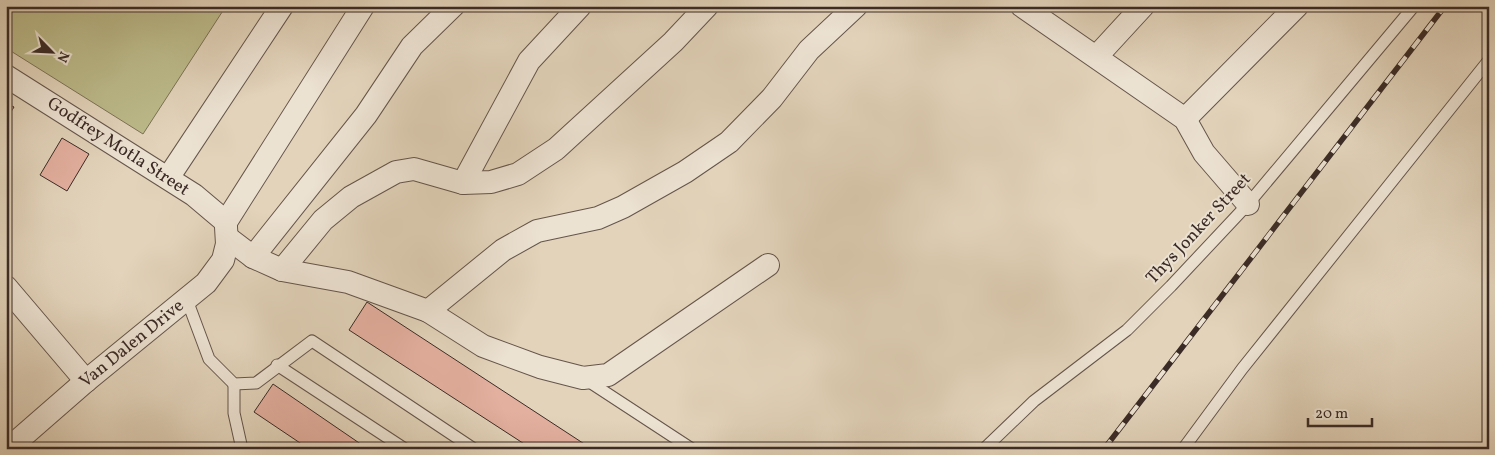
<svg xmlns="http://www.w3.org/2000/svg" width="1495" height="455" viewBox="0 0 1495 455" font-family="Vollkorn,serif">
	<rect width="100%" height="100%" fill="#e2d3ba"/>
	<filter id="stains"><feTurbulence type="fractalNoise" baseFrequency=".004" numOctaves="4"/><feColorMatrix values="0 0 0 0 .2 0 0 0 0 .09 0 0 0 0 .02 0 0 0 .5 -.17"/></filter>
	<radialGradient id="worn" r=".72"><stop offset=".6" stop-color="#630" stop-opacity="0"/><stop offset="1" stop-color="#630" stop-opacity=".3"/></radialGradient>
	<!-- green -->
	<polygon fill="#bcba8a" stroke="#7c7258" points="6,6 226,6 143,134 6,48"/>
	<!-- building -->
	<g fill="#e3af9f" stroke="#3b2b26">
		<polygon points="6,103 14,107 6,120"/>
		<polygon points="62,138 89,154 67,191 40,175"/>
		<polygon points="367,302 592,449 532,449 349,330"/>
		<polygon points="273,384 368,449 309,449 254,412"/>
	</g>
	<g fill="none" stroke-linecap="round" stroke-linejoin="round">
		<!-- lane casing -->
		<g stroke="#65554b" stroke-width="13">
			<g id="lane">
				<polyline points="187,300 209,359 234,384 256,383 312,341 474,449"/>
				<polyline points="277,365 405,449"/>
				<polyline points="585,379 692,449"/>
				<polyline points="234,384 234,413 242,449"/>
				<polyline points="984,449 1034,401 1127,330 1171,286 1248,204 1414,6"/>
				<polyline points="1183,449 1242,369 1489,60"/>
			</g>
		</g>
		<!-- street casing -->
		<g stroke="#65554b" stroke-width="24">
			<g id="street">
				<polyline points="1022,6 1185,119 1204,153 1248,204"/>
				<polyline points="1097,56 1143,6"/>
				<polyline points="6,76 194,195 226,222"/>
				<polyline points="1185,119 1297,6"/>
				<polyline points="168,178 282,6"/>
				<polyline points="463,183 529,61 580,6"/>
				<polyline points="226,222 363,6"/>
				<polyline points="228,238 253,257 282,270 348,282 428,311 503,250 537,231 598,218 623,207 685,172 729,142 772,98 809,50 856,6"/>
				<polyline points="253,257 366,115 412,46 453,6"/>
				<polyline points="282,270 323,220 351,197 396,172 414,169 463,183 491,182 518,174 556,149 673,42 707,6"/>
				<polyline points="6,287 86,381"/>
				<polyline points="428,311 483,346 540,367 583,378 608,375 768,265"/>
				<polyline points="8,449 86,381 206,283 223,260 227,244 226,227"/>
			</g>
		</g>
		<!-- lane -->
		<use href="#lane" stroke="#ece2d2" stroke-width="11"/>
		<!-- street -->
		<use href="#street" stroke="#ece2d2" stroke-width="22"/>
		<!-- rail casing -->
		<g stroke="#3b2b26" stroke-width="5.5">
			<polyline id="rail" points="1104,449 1445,6"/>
		</g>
		<!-- rail -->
		<use href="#rail" stroke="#ece2d2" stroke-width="4" stroke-dasharray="11" stroke-linecap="butt"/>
	</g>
	<g text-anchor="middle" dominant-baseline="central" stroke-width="4" stroke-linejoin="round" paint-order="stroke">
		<!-- street labels -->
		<g font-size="18" fill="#3b2b26" stroke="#ece2d2">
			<text transform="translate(118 147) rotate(33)">Godfrey Motla Street</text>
			<text transform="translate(1199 229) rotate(-47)">Thys Jonker Street</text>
			<text transform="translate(132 344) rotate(-39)">Van Dalen Drive</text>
		</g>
	</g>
	<!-- margin -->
	<rect width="1495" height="455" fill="none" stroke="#e2d3ba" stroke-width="25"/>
	<rect x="8" y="8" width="1480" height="440" fill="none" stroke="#3b2b26" stroke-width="2.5"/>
	<rect x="12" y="12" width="1470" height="430" fill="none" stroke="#3b2b26"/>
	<!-- north arrow -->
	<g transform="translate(52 52) rotate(114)" stroke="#ece2d2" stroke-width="4" paint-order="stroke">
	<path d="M0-4L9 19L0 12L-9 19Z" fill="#3b2b26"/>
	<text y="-8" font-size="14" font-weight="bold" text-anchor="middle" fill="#3b2b26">N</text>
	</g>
	<!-- scale -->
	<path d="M1308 418v8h64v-8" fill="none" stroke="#3b2b26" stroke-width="2.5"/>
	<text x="1315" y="418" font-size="15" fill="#3b2b26" stroke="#ece2d2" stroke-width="4" paint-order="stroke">20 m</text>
	<rect width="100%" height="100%" filter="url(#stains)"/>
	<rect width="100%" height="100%" fill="url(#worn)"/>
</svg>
